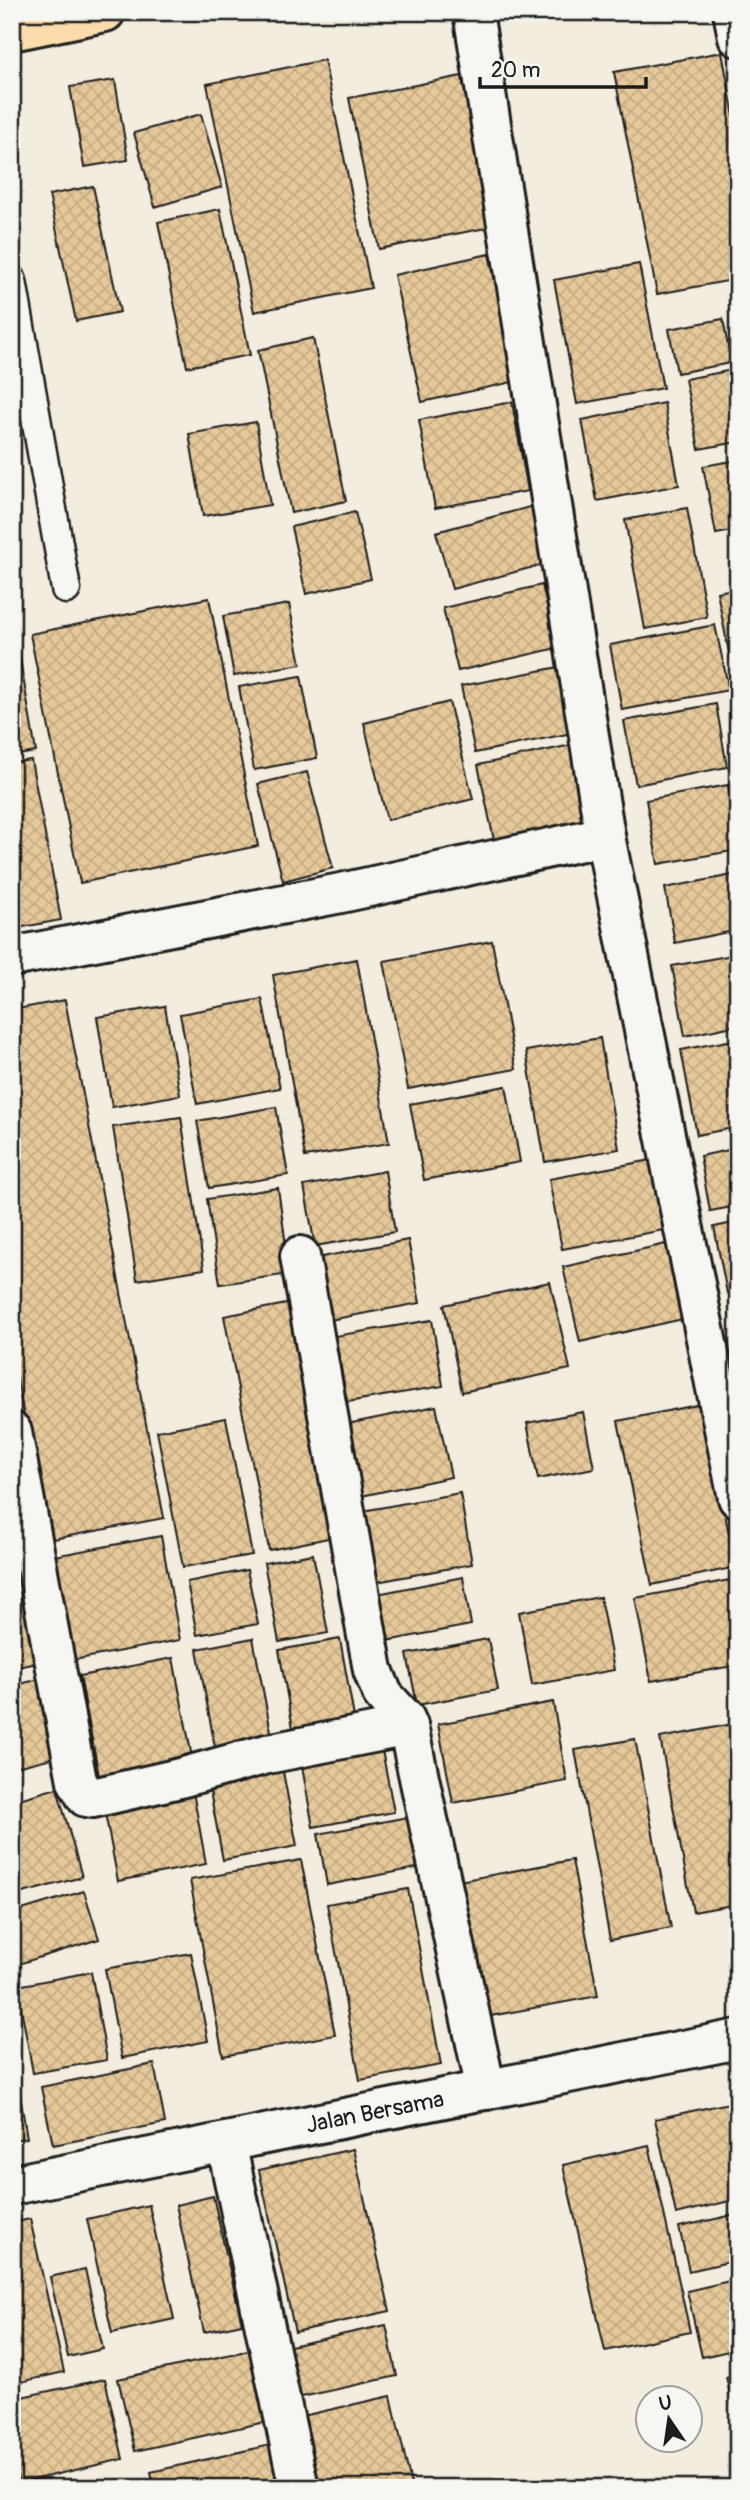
<svg xmlns="http://www.w3.org/2000/svg" width="750" height="2500" viewBox="0 0 750 2500" font-family="Pangolin,sans-serif">
	<defs>
		<pattern id="building-cross-hatch" width="8" height="8" patternUnits="userSpaceOnUse" patternTransform="scale(1.75)"><rect width="8" height="8" fill="#e6c99a"/><path d="M0 0l8 8M0 8l8-8" fill="none" stroke="#c5ac84"/></pattern>
	</defs>
	<rect width="100%" height="100%" fill="#f3ede0"/>
	<filter id="ink" filterUnits="userSpaceOnUse"><feTurbulence type="fractalNoise" baseFrequency=".0143" numOctaves="2"/><feDisplacementMap in="SourceGraphic" scale="14" xChannelSelector="R" yChannelSelector="G"/><feConvolveMatrix kernelMatrix="1 2 1 2 8 2 1 2 1" color-interpolation-filters="sRGB"/></filter>
	<g filter="url(#ink)">
		<!-- building -->
		<g fill="url(#building-cross-hatch)" stroke="#1c1c1c" stroke-width="2">
			<polygon points="722,52 738,137 738,279 657,294 614,72"/>
			<polygon points="324,60 371,288 254,312 207,84"/>
			<polygon points="462,76 491,227 379,249 349,98"/>
			<polygon points="115,80 128,160 84,167 70,87"/>
			<polygon points="201,114 222,187 155,207 134,133"/>
			<polygon points="93,186 120,312 76,321 49,195"/>
			<polygon points="220,209 250,355 187,367 158,222"/>
			<polygon points="489,254 517,381 422,402 394,275"/>
			<polygon points="639,264 663,388 577,404 554,280"/>
			<polygon points="723,319 731,363 677,373 669,329"/>
			<polygon points="313,338 346,501 291,513 258,350"/>
			<polygon points="738,369 738,442 699,449 685,379"/>
			<polygon points="512,402 528,491 435,508 419,420"/>
			<polygon points="664,403 679,485 597,501 582,420"/>
			<polygon points="256,422 270,505 203,516 189,434"/>
			<polygon points="738,460 738,530 716,534 703,466"/>
			<polygon points="541,504 556,561 452,589 436,532"/>
			<polygon points="687,508 707,617 645,629 625,520"/>
			<polygon points="355,512 371,579 306,594 291,527"/>
			<polygon points="542,585 557,648 458,671 443,608"/>
			<polygon points="738,588 738,657 730,658 717,592"/>
			<polygon points="209,598 258,846 80,883 30,634"/>
			<polygon points="289,604 301,664 234,676 223,616"/>
			<polygon points="12,613 36,752 12,756"/>
			<polygon points="715,625 729,690 622,710 610,645"/>
			<polygon points="559,667 572,733 475,753 461,686"/>
			<polygon points="301,676 317,758 254,770 239,687"/>
			<polygon points="449,702 473,799 387,820 364,723"/>
			<polygon points="716,704 727,767 636,785 624,721"/>
			<polygon points="576,744 594,824 495,845 478,765"/>
			<polygon points="31,760 61,920 12,929 12,763"/>
			<polygon points="307,772 333,868 283,881 258,784"/>
			<polygon points="728,785 738,850 658,864 646,800"/>
			<polygon points="738,874 738,930 675,943 665,888"/>
			<polygon points="492,941 516,1069 408,1089 384,961"/>
			<polygon points="738,954 738,1025 685,1036 672,966"/>
			<polygon points="357,959 389,1143 305,1157 273,975"/>
			<polygon points="262,999 280,1088 197,1104 180,1014"/>
			<polygon points="65,1000 164,1518 48,1540 12,1354 12,1010"/>
			<polygon points="165,1006 180,1095 112,1107 97,1017"/>
			<polygon points="600,1038 619,1149 545,1162 526,1051"/>
			<polygon points="738,1039 738,1127 697,1135 681,1050"/>
			<polygon points="506,1086 520,1162 424,1180 410,1104"/>
			<polygon points="276,1107 288,1175 209,1188 197,1121"/>
			<polygon points="181,1117 204,1269 137,1280 113,1127"/>
			<polygon points="738,1148 738,1206 710,1211 700,1156"/>
			<polygon points="657,1159 669,1229 562,1249 549,1179"/>
			<polygon points="385,1171 395,1232 315,1246 304,1186"/>
			<polygon points="278,1188 290,1274 220,1284 207,1199"/>
			<polygon points="738,1222 738,1291 727,1293 714,1227"/>
			<polygon points="408,1240 420,1303 324,1321 312,1259"/>
			<polygon points="666,1244 683,1319 580,1342 563,1267"/>
			<polygon points="550,1282 570,1369 462,1392 444,1305"/>
			<polygon points="302,1301 348,1534 269,1550 224,1316"/>
			<polygon points="432,1320 443,1386 347,1402 335,1336"/>
			<polygon points="702,1404 736,1567 652,1585 618,1421"/>
			<polygon points="436,1406 451,1477 352,1498 337,1426"/>
			<polygon points="583,1412 594,1468 538,1479 527,1423"/>
			<polygon points="226,1418 252,1555 183,1567 157,1431"/>
			<polygon points="460,1493 472,1564 366,1584 352,1513"/>
			<polygon points="161,1536 180,1640 68,1661 49,1557"/>
			<polygon points="17,1547 38,1663 12,1668 12,1548"/>
			<polygon points="313,1554 328,1633 279,1642 264,1563"/>
			<polygon points="247,1570 258,1624 197,1635 187,1582"/>
			<polygon points="463,1577 471,1625 381,1642 372,1595"/>
			<polygon points="730,1580 738,1618 738,1665 651,1681 635,1598"/>
			<polygon points="600,1597 614,1670 532,1685 519,1612"/>
			<polygon points="253,1638 273,1742 216,1753 197,1649"/>
			<polygon points="340,1639 357,1734 296,1745 279,1650"/>
			<polygon points="488,1639 498,1690 417,1705 407,1654"/>
			<polygon points="173,1658 194,1768 101,1786 80,1676"/>
			<polygon points="44,1678 64,1755 12,1768 12,1686"/>
			<polygon points="553,1702 567,1781 453,1803 438,1724"/>
			<polygon points="738,1723 738,1904 693,1912 660,1738"/>
			<polygon points="635,1739 671,1928 610,1940 575,1750"/>
			<polygon points="380,1740 394,1812 313,1827 300,1756"/>
			<polygon points="281,1761 297,1846 223,1860 207,1775"/>
			<polygon points="192,1786 206,1864 118,1881 103,1802"/>
			<polygon points="57,1788 82,1877 12,1896 12,1801"/>
			<polygon points="408,1817 417,1868 327,1885 318,1834"/>
			<polygon points="301,1860 335,2035 223,2056 190,1880"/>
			<polygon points="572,1860 598,1996 485,2017 459,1881"/>
			<polygon points="408,1889 441,2065 360,2080 327,1904"/>
			<polygon points="84,1891 99,1939 12,1966 12,1913"/>
			<polygon points="191,1953 208,2041 122,2058 105,1969"/>
			<polygon points="91,1972 107,2060 33,2073 17,1986"/>
			<polygon points="154,2064 165,2123 53,2145 41,2087"/>
			<polygon points="12,2070 16,2070 27,2138 12,2140"/>
			<polygon points="738,2101 738,2199 676,2214 655,2119"/>
			<polygon points="649,2145 690,2332 605,2351 563,2165"/>
			<polygon points="353,2149 390,2311 295,2332 259,2170"/>
			<polygon points="213,2196 242,2324 204,2332 176,2205"/>
			<polygon points="149,2205 174,2319 112,2333 87,2219"/>
			<polygon points="738,2214 738,2260 689,2271 679,2227"/>
			<polygon points="30,2219 64,2372 12,2384 12,2223"/>
			<polygon points="85,2269 103,2349 68,2357 50,2277"/>
			<polygon points="738,2279 738,2349 702,2357 687,2291"/>
			<polygon points="386,2325 397,2376 288,2400 277,2349"/>
			<polygon points="259,2348 274,2420 135,2451 118,2379"/>
			<polygon points="738,2374 738,2428 726,2377"/>
			<polygon points="105,2379 123,2459 19,2483 12,2454 12,2399"/>
			<polygon points="391,2396 412,2488 319,2488 302,2416"/>
			<polygon points="279,2443 289,2488 154,2488 151,2472"/>
		</g>
		<g fill="none" stroke-linecap="round" stroke-linejoin="round">
			<!-- service casing -->
			<g stroke="#1c1c1c" stroke-width="33">
				<polyline id="service" points="12,281 66,589"/>
			</g>
			<!-- minor casing -->
			<g stroke="#1c1c1c" stroke-width="44">
				<g id="minor">
					<polyline points="473,12 605,836 738,1498"/>
					<polyline points="733,12 738,37"/>
					<polyline points="12,957 341,893 605,836"/>
					<polyline points="300,1256 373,1670 383,1695 405,1719 408,1726 486,2090"/>
					<polyline points="12,1432 77,1781 86,1797 93,1798 180,1778 267,1754 408,1726"/>
					<polyline points="226,2142 299,2488"/>
					<polyline points="12,2185 738,2039"/>
				</g>
			</g>
			<!-- trunk casing -->
			<g stroke="#1c1c1c" stroke-width="44">
				<polyline id="trunk" points="12,31 105,12"/>
			</g>
			<!-- service -->
			<use href="#service" stroke="#f6f6f2" stroke-width="28"/>
			<!-- minor -->
			<use href="#minor" stroke="#f6f6f2" stroke-width="38"/>
			<!-- trunk -->
			<use href="#trunk" stroke="#fcdcac" stroke-width="38"/>
		</g>
	</g>
	<g text-anchor="middle" dominant-baseline="central" stroke-width="5" stroke-linejoin="round" paint-order="stroke">
		<!-- street labels -->
		<g font-size="23" fill="#1c1c1c" stroke="#f6f6f2">
			<text transform="translate(375 2112) rotate(-11)">Jalan Bersama</text>
		</g>
	</g>
	<!-- margin -->
	<rect width="750" height="2500" fill="none" stroke="#f6f6f2" stroke-width="42"/>
	<rect x="21" y="21" width="708" height="2458" fill="none" stroke="#1c1c1c" stroke-width="2.5" filter="url(#ink)"/>
	<!-- north arrow -->
	<g transform="translate(669 2419) rotate(347)"><circle r="33" fill="#f6f6f2" stroke="#9f9f9c" stroke-width="2"/>
	<path d="M0-5L12 26L0 18L-12 26Z" fill="#1c1c1c"/>
	<text y="-10" font-size="19" font-weight="bold" text-anchor="middle" fill="#1c1c1c">U</text>
	</g>
	<!-- scale -->
	<path d="M480 77v10h166v-10" fill="none" stroke="#1c1c1c" stroke-width="3.5"/>
	<text x="491" y="77" font-size="21" fill="#1c1c1c" stroke="#f6f6f2" stroke-width="5" paint-order="stroke">20 m</text>
</svg>
